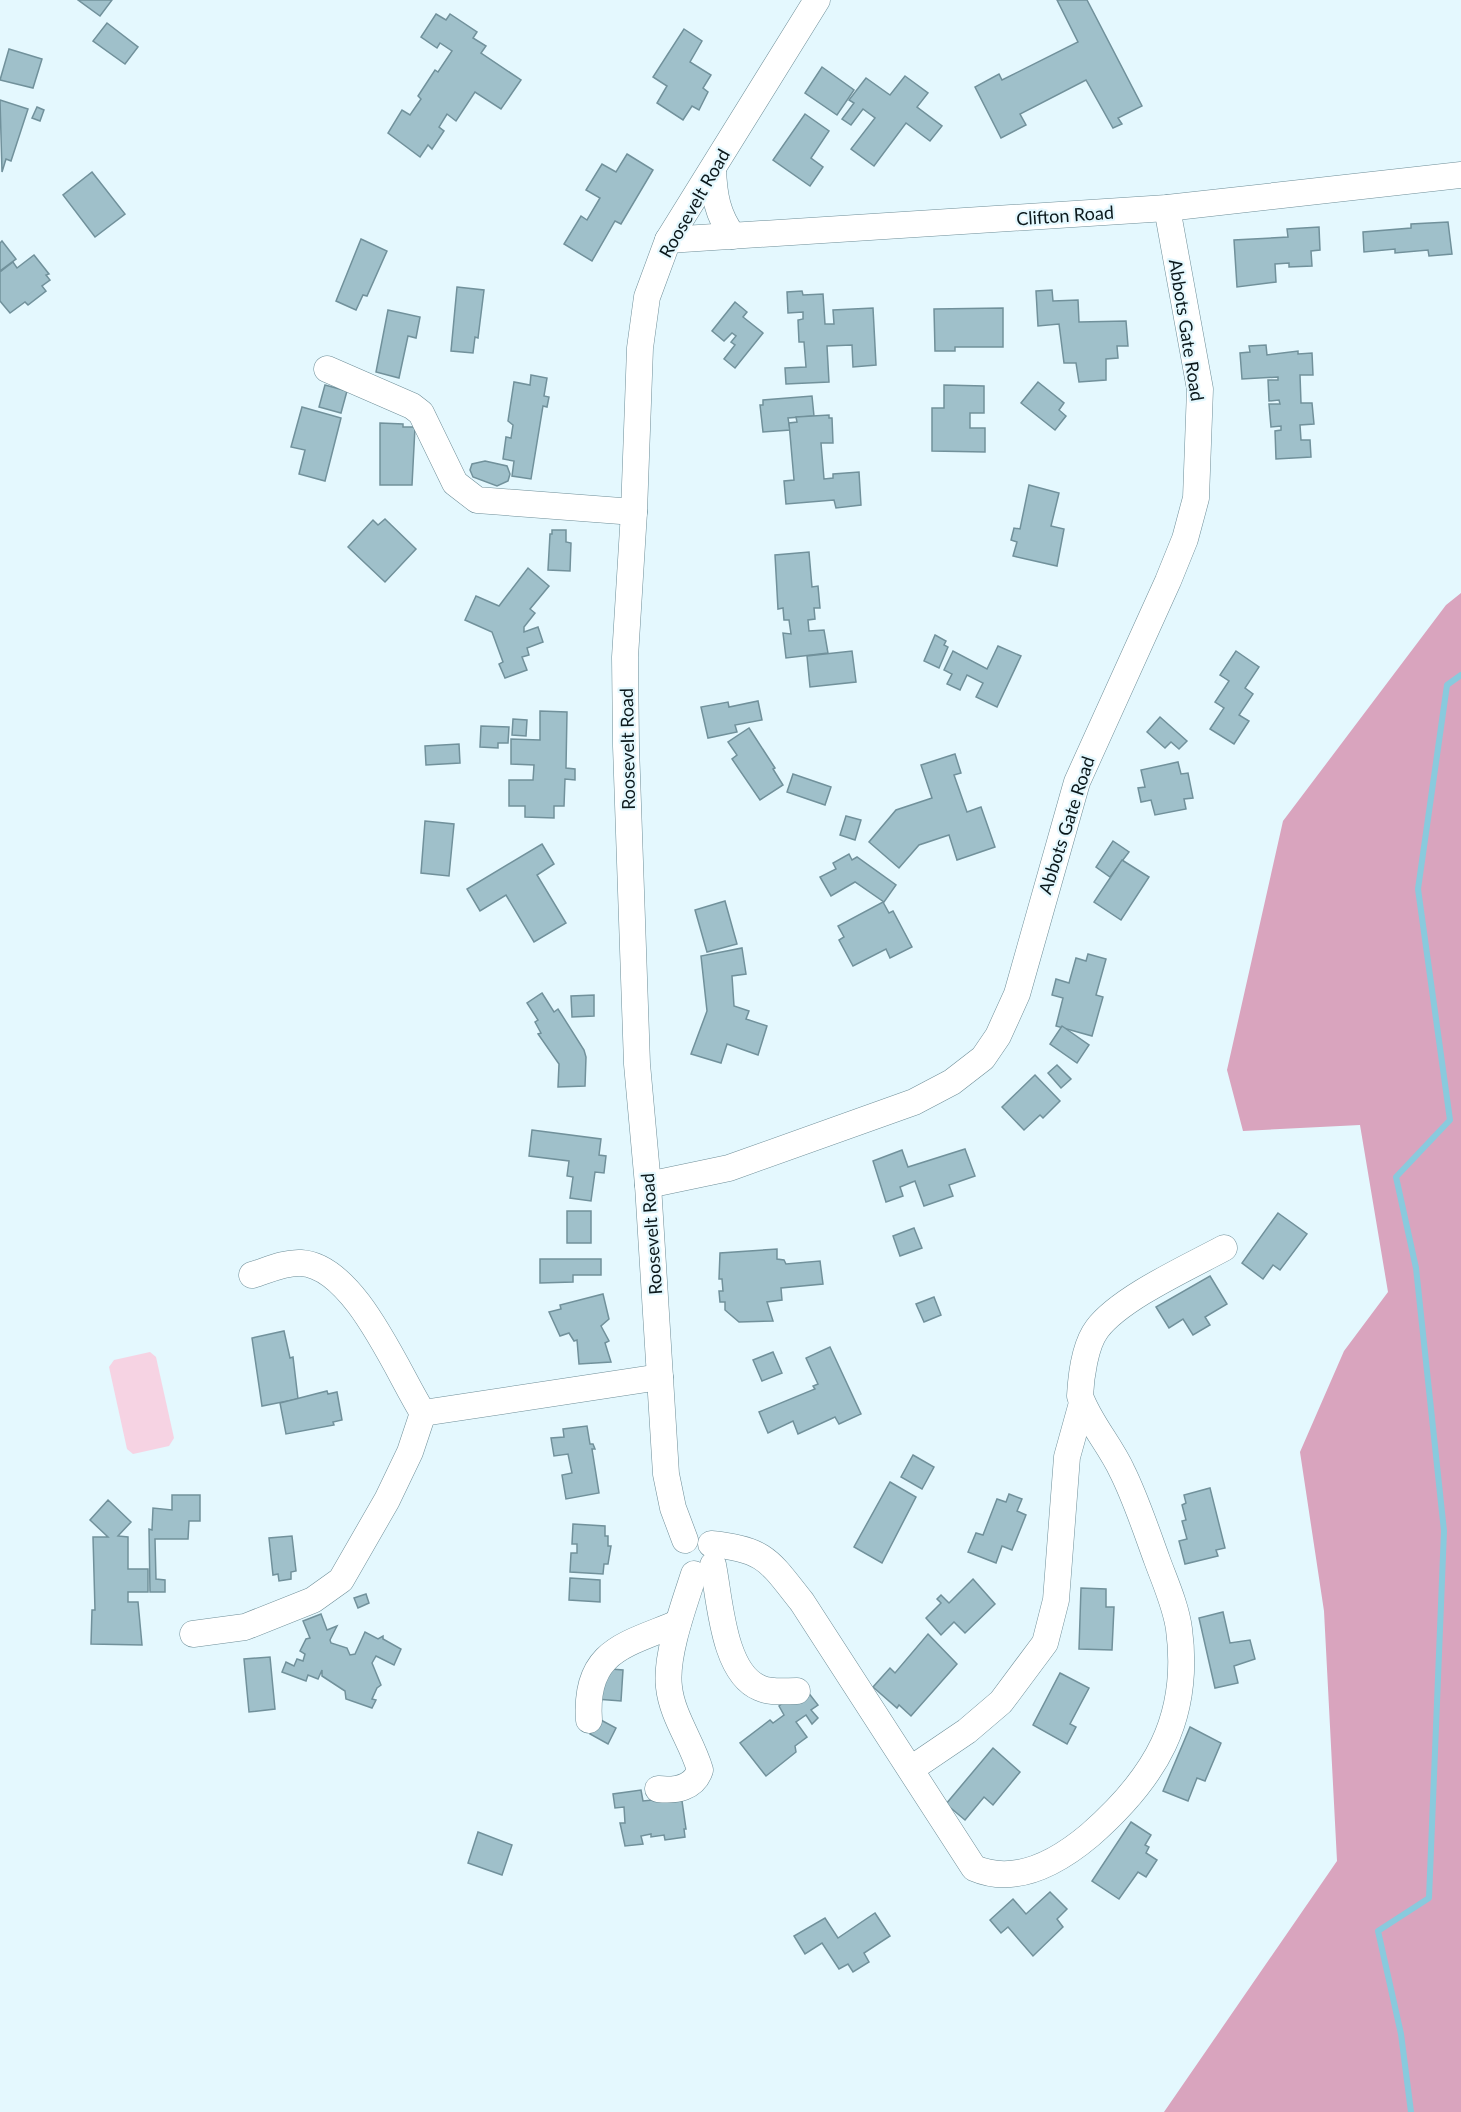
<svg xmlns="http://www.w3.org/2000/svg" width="1461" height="2112" viewBox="0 0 1461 2112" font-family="Lato,sans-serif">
	<rect width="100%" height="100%" fill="#e4f8fe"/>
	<!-- green -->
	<polygon fill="#f6d3e3" points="150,1352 156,1357 174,1438 169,1446 133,1454 127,1449 109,1367 114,1360"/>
	<!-- forest -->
	<polygon fill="#d9a4be" points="1461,593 1461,2112 1164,2112 1337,1861 1324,1611 1300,1452 1344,1351 1388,1292 1360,1125 1243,1131 1227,1070 1283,821 1446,605"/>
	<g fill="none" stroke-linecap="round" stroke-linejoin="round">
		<!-- stream -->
		<polyline stroke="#89cadd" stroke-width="6" points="1411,2112 1401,2034 1378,1931 1429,1898 1444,1531 1416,1268 1396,1177 1450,1120 1418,889 1447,685 1461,675"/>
	</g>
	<!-- building -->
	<g fill="#9fc0ca" stroke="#71919b" stroke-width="1.5">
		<polygon points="78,0 112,0 100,16"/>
		<polygon points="1057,0 1087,0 1142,106 1118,118 1122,124 1113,128 1086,80 1020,114 1026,125 1001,138 975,87 999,74 1002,80 1078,42"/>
		<polygon points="436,14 446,20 450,14 477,32 473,38 486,46 481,53 521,80 501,109 475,92 456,121 447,114 439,127 444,131 432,149 428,145 420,157 388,133 402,110 410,115 421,99 418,96 435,70 438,72 452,51 440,43 437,48 421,37"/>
		<polygon points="107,23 138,47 125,64 93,41"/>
		<polygon points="684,29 702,41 690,62 711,75 703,88 708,92 699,110 692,106 683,120 657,103 667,86 653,77"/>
		<polygon points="9,49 42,59 33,88 0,80"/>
		<polygon points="822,67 854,90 837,115 805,93"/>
		<polygon points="905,76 928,93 917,107 942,126 930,141 906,123 874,166 851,149 875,118 863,109 851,125 842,119 854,103 849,100 866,78 890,95"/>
		<polygon points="0,100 28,109 11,161 6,159 2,172"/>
		<polygon points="37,107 44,110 40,121 32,118"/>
		<polygon points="805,114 829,131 811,158 823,167 810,186 773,160"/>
		<polygon points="627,154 653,170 621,224 615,221 592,261 564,244 581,216 587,220 600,198 586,190 602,164 616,172"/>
		<polygon points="92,172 125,214 95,237 63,195"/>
		<polygon points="1448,222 1452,254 1429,256 1428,250 1395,253 1395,249 1364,252 1363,232 1411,228 1411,224"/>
		<polygon points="1319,227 1320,250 1311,251 1312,266 1289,267 1289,263 1275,264 1276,282 1237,287 1234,240 1288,237 1287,229"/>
		<polygon points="361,239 387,251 367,296 363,295 356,310 336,301"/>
		<polygon points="2,241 16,259 0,271 0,243"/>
		<polygon points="34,255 49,274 46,275 50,280 42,286 46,291 28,305 25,302 10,313 0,301 0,272 13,262 17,268"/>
		<polygon points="457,287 484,290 478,338 475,337 473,353 451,351"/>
		<polygon points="1052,290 1053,301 1078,300 1079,322 1126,321 1128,346 1117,346 1118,358 1106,359 1106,380 1079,382 1076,363 1064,363 1059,324 1038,326 1036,291"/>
		<polygon points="802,291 803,295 823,294 825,324 834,324 833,310 873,308 876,365 853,367 852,345 827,346 829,382 786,384 785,368 806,367 804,342 799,342 798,320 803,319 803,312 788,313 787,292"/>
		<polygon points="735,302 747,312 743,317 763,333 735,368 724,359 735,345 731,342 736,336 732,333 724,341 712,331"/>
		<polygon points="1003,308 1003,347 955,347 955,351 935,351 934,309"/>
		<polygon points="388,310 420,317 416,338 408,336 399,378 376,372"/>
		<polygon points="1266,345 1267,355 1298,351 1298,354 1312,353 1313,375 1300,375 1301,403 1312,403 1314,424 1300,425 1301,440 1310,440 1311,457 1276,459 1275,431 1281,430 1281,426 1271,427 1269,404 1280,404 1279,400 1269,401 1268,380 1278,380 1278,377 1242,379 1240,353 1250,352 1249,346"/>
		<polygon points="531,375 547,378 544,396 549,397 547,407 543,406 531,479 512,476 514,461 503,459 506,437 511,438 513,425 508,421 514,382 530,385"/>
		<polygon points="1038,382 1064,403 1059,410 1066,416 1055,430 1021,403"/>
		<polygon points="325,385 347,391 341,413 319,407"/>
		<polygon points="944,385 984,386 984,413 970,413 970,428 985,428 985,452 932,451 932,408 944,408"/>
		<polygon points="812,396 814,416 788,418 790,430 763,432 760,405 763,405 763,400"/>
		<polygon points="302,407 341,418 325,481 299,474 305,450 291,447"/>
		<polygon points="829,415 829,418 832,418 833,443 821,443 824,479 833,478 833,474 859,472 861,505 836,508 834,500 786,504 784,481 794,480 789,423 797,422 796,417"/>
		<polygon points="380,423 403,424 403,427 415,427 412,485 380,485"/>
		<polygon points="485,461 507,466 510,474 508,481 497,486 473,477 470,470 472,464"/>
		<polygon points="1029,485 1059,493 1051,526 1064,529 1057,566 1013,556 1017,542 1011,540 1014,528 1020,529"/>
		<polygon points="385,519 416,549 385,582 348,547 373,520 378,525"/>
		<polygon points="552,530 566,530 566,542 571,543 570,571 548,570 550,534 552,534"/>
		<polygon points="809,552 812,587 818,586 820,608 814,608 815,619 808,620 809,631 824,630 828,653 786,658 783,633 791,634 789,620 784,620 783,608 778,609 775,555"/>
		<polygon points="528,568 549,586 530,609 535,613 524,627 524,632 538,627 543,642 527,648 529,655 522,657 527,670 505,678 499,664 503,662 492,632 465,620 476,596 499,606"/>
		<polygon points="935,635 946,641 944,645 948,647 939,668 924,661"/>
		<polygon points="998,646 1021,656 997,707 976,697 983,683 967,675 960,690 947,684 952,674 944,670 953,651 987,669"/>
		<polygon points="852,651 856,682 810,687 807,656"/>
		<polygon points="1236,651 1259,667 1245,688 1253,694 1239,715 1249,721 1234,744 1210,729 1224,708 1215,702 1229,681 1220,675"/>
		<polygon points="758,701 762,720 735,725 737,732 708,738 701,707 728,702 729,707"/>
		<polygon points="540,711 567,712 566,768 575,769 575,780 565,779 564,806 554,806 554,818 525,817 525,806 509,806 509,780 533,780 534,765 511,764 511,739 540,740"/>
		<polygon points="1160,717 1187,741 1179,749 1171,742 1165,748 1147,732"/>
		<polygon points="513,719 527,720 526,736 512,735"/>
		<polygon points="481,726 509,727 508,743 498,743 498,748 480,747"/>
		<polygon points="749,728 775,768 773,769 783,785 760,800 732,759 737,755 728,742"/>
		<polygon points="459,744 460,763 426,765 425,746"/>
		<polygon points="955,754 961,773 954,775 967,812 981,807 995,847 957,860 949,835 919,845 899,868 869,842 896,810 932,798 921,765"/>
		<polygon points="1178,762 1181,774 1188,773 1193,798 1184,799 1186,809 1155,815 1151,800 1141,802 1138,788 1145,787 1141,770"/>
		<polygon points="793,774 831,787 825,805 787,792"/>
		<polygon points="846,816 861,820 855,840 840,835"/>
		<polygon points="425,821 454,824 449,876 421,873"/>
		<polygon points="1113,841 1129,852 1110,877 1096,867"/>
		<polygon points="542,844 554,864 537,875 566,923 534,942 506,895 480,911 467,889"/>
		<polygon points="849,854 852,860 857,857 896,885 884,902 855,882 831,896 820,877 836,869 833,863"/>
		<polygon points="1122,860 1149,877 1121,920 1094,902"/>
		<polygon points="725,901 737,944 707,952 695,910"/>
		<polygon points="883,902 889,913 893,911 912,947 890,958 886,949 853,966 839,940 844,937 838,926"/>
		<polygon points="742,948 746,974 732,976 734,1006 749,1011 746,1019 767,1026 758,1055 727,1044 721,1063 691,1054 707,1011 701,956"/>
		<polygon points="1088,954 1106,959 1096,995 1103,997 1092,1036 1056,1026 1063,998 1052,995 1056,979 1069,983 1076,958 1086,961"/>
		<polygon points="542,993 554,1012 558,1009 584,1050 586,1057 585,1086 558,1087 559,1064 538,1034 541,1033 535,1022 538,1020 527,1003"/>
		<polygon points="594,995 594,1016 572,1017 571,996"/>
		<polygon points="1062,1026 1089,1045 1077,1063 1050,1044"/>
		<polygon points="1057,1065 1071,1079 1061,1088 1048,1073"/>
		<polygon points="1035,1075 1060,1101 1043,1118 1040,1115 1024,1130 1002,1107"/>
		<polygon points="532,1130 601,1139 599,1155 606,1156 604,1173 595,1172 591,1201 570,1198 573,1177 567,1176 569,1161 529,1156"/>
		<polygon points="965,1149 975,1176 949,1185 953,1196 924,1206 915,1181 900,1187 903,1196 886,1202 873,1161 902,1150 908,1167"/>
		<rect x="567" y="1211" width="24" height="32"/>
		<polygon points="1278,1213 1307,1234 1280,1270 1273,1265 1263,1279 1242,1263"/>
		<polygon points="914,1228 922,1248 900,1256 893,1236"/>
		<polygon points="777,1249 777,1259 784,1260 786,1264 820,1261 823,1284 781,1288 782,1300 767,1302 773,1321 739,1322 725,1310 725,1302 720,1302 719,1291 723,1291 722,1279 719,1279 720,1253"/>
		<polygon points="540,1259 601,1259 601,1275 573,1275 573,1282 540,1283"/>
		<polygon points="1210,1276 1227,1304 1205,1317 1210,1325 1193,1335 1183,1319 1169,1328 1156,1307"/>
		<polygon points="603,1294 609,1319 601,1326 609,1341 605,1343 611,1362 579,1364 577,1340 574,1341 569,1333 560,1336 549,1312 561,1309 560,1305"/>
		<polygon points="934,1297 941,1315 924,1322 916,1304"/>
		<polygon points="284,1331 290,1358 293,1357 298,1399 262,1406 252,1338"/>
		<polygon points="830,1347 861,1414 839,1424 835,1417 798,1434 793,1421 768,1433 759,1412 815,1389 813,1386 818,1384 806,1358"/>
		<polygon points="773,1352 782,1373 762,1381 753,1360"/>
		<polygon points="327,1391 328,1394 337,1392 342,1420 333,1422 334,1425 286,1434 280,1403"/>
		<polygon points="587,1426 590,1444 593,1444 595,1449 592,1449 599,1493 566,1499 562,1475 572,1473 568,1454 554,1456 551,1438 564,1437 563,1429"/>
		<polygon points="913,1455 934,1467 922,1489 901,1477"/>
		<polygon points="890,1482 916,1497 882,1563 854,1547"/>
		<polygon points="1210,1488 1225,1548 1216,1550 1218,1556 1185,1564 1179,1541 1187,1539 1182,1521 1186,1520 1182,1505 1186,1503 1184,1495"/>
		<polygon points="1009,1494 1022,1499 1017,1511 1026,1515 1012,1550 1002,1546 996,1563 968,1552 976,1533 983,1535 997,1499 1006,1502"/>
		<polygon points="172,1495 200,1495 200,1521 189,1521 188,1539 155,1539 156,1579 165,1580 165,1592 150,1592 149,1529 152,1530 153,1508 172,1510"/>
		<polygon points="108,1500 131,1522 118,1536 128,1537 128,1569 148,1569 148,1592 128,1592 128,1602 138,1602 142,1645 91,1644 92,1610 95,1610 93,1537 108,1537 90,1520"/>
		<polygon points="573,1524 605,1526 605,1536 608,1536 608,1546 611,1546 608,1564 604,1564 603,1574 570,1572 571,1553 577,1553 577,1544 572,1544"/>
		<polygon points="292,1536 296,1571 291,1572 291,1579 279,1581 278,1574 273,1575 269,1538"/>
		<polygon points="570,1578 600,1580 600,1602 569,1600"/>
		<polygon points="973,1579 995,1604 965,1633 954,1622 941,1635 926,1618 941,1603 937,1599 941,1595 949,1603"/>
		<polygon points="1081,1588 1106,1589 1106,1607 1114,1607 1112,1650 1079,1649"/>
		<polygon points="366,1594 369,1603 358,1608 354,1598"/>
		<polygon points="1223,1612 1230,1643 1250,1640 1255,1659 1234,1666 1238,1683 1215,1688 1199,1618"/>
		<polygon points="321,1614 327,1630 337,1626 330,1640 331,1643 347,1648 350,1655 355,1654 365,1632 378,1639 383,1636 383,1639 401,1649 394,1665 376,1656 372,1663 381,1685 377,1688 372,1699 376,1700 372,1708 346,1699 345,1691 322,1676 322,1670 318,1679 308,1675 306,1681 282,1672 286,1662 294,1666 297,1659 303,1661 305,1654 300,1651 306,1639 310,1638 303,1621"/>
		<polygon points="928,1634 957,1664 911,1716 899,1705 897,1708 873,1687 890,1668 895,1673"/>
		<polygon points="270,1657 275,1709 249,1712 244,1659"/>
		<polygon points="599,1668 623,1670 621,1701 596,1699"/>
		<polygon points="1060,1673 1089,1688 1070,1724 1076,1727 1067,1744 1033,1725"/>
		<polygon points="804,1687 818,1705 811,1710 818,1718 812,1724 806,1715 796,1722 807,1737 795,1746 796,1752 766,1776 740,1743 770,1720 773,1723 784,1715 779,1706"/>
		<polygon points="599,1719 616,1728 608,1744 590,1734"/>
		<polygon points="1190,1727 1221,1743 1205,1781 1197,1778 1188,1801 1163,1791"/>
		<polygon points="993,1748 1020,1772 993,1805 984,1797 965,1820 946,1804"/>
		<polygon points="641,1790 643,1801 663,1799 682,1801 686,1829 684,1829 685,1837 665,1840 664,1835 651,1837 651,1834 641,1836 643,1844 625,1846 620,1823 625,1823 624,1807 615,1808 613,1794"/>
		<polygon points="1131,1822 1151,1835 1145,1845 1149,1847 1146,1853 1157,1860 1146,1877 1138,1872 1119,1899 1092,1881"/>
		<polygon points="478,1832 512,1845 502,1875 468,1863"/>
		<polygon points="1050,1892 1067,1909 1057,1919 1063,1927 1033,1956 1008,1927 1001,1933 990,1920 1013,1899 1026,1914"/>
		<polygon points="875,1913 890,1936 864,1953 869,1962 853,1972 848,1964 839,1969 822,1943 805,1954 794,1936 825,1918 838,1938"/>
	</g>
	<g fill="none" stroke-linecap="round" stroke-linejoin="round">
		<!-- minor casing -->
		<g stroke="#6e8e98" stroke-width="27">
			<g id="minor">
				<path d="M713 169C714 194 717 215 733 236"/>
				<polyline points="668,240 1167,208 1461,175"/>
				<polyline points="327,369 412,406 421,413 455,483 477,500 634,512"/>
				<polyline points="648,1185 729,1168 914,1102 952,1082 983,1058 998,1036 1017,994 1077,782 1168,581 1185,539 1196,498 1200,389 1167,208"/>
				<path d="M252 1275C268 1270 285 1262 301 1263 355 1266 397 1372 423 1413L660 1377"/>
				<polyline points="685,1540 673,1508 666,1474 648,1185 637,1064 626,746 625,657 634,512 640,348 647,297 668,240 817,0"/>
				<path d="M711 1544C766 1549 770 1562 802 1602L974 1868C1016 1886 1058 1862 1090 1835 1155 1778 1191 1719 1179 1629 1176 1606 1165 1582 1157 1560 1146 1530 1136 1499 1122 1471 1110 1445 1089 1422 1080 1396 1081 1377 1085 1345 1097 1329 1120 1298 1189 1267 1224 1248"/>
				<path d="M713 1565C720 1600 723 1673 760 1688 771 1693 785 1691 797 1691"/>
				<polyline points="193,1634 245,1627 313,1600 341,1580 387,1500 410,1452 423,1413"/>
				<path d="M589 1720C584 1650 626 1645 678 1623"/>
				<polyline points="911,1769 967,1731 1001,1702 1045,1643 1056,1600 1067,1457 1082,1403"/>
				<path d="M658 1789C676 1791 694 1788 700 1770 692 1742 672 1716 669 1687 665 1656 684 1605 694 1574"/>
			</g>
		</g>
		<!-- minor -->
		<use href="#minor" stroke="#fff" stroke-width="26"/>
	</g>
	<g text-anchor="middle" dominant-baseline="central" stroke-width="4.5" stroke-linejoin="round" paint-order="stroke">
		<!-- street labels -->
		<g font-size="18" fill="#0b181b" stroke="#e4f8fe">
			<text transform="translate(694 203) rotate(-60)">Roosevelt Road</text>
			<text transform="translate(1065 215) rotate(-4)">Clifton Road</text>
			<text transform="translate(1187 330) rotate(81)">Abbots Gate Road</text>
			<text transform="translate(627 749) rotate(-91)">Roosevelt Road</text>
			<text transform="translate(1066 825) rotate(-72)">Abbots Gate Road</text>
			<text transform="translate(651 1234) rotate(-94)">Roosevelt Road</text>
		</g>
	</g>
</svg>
